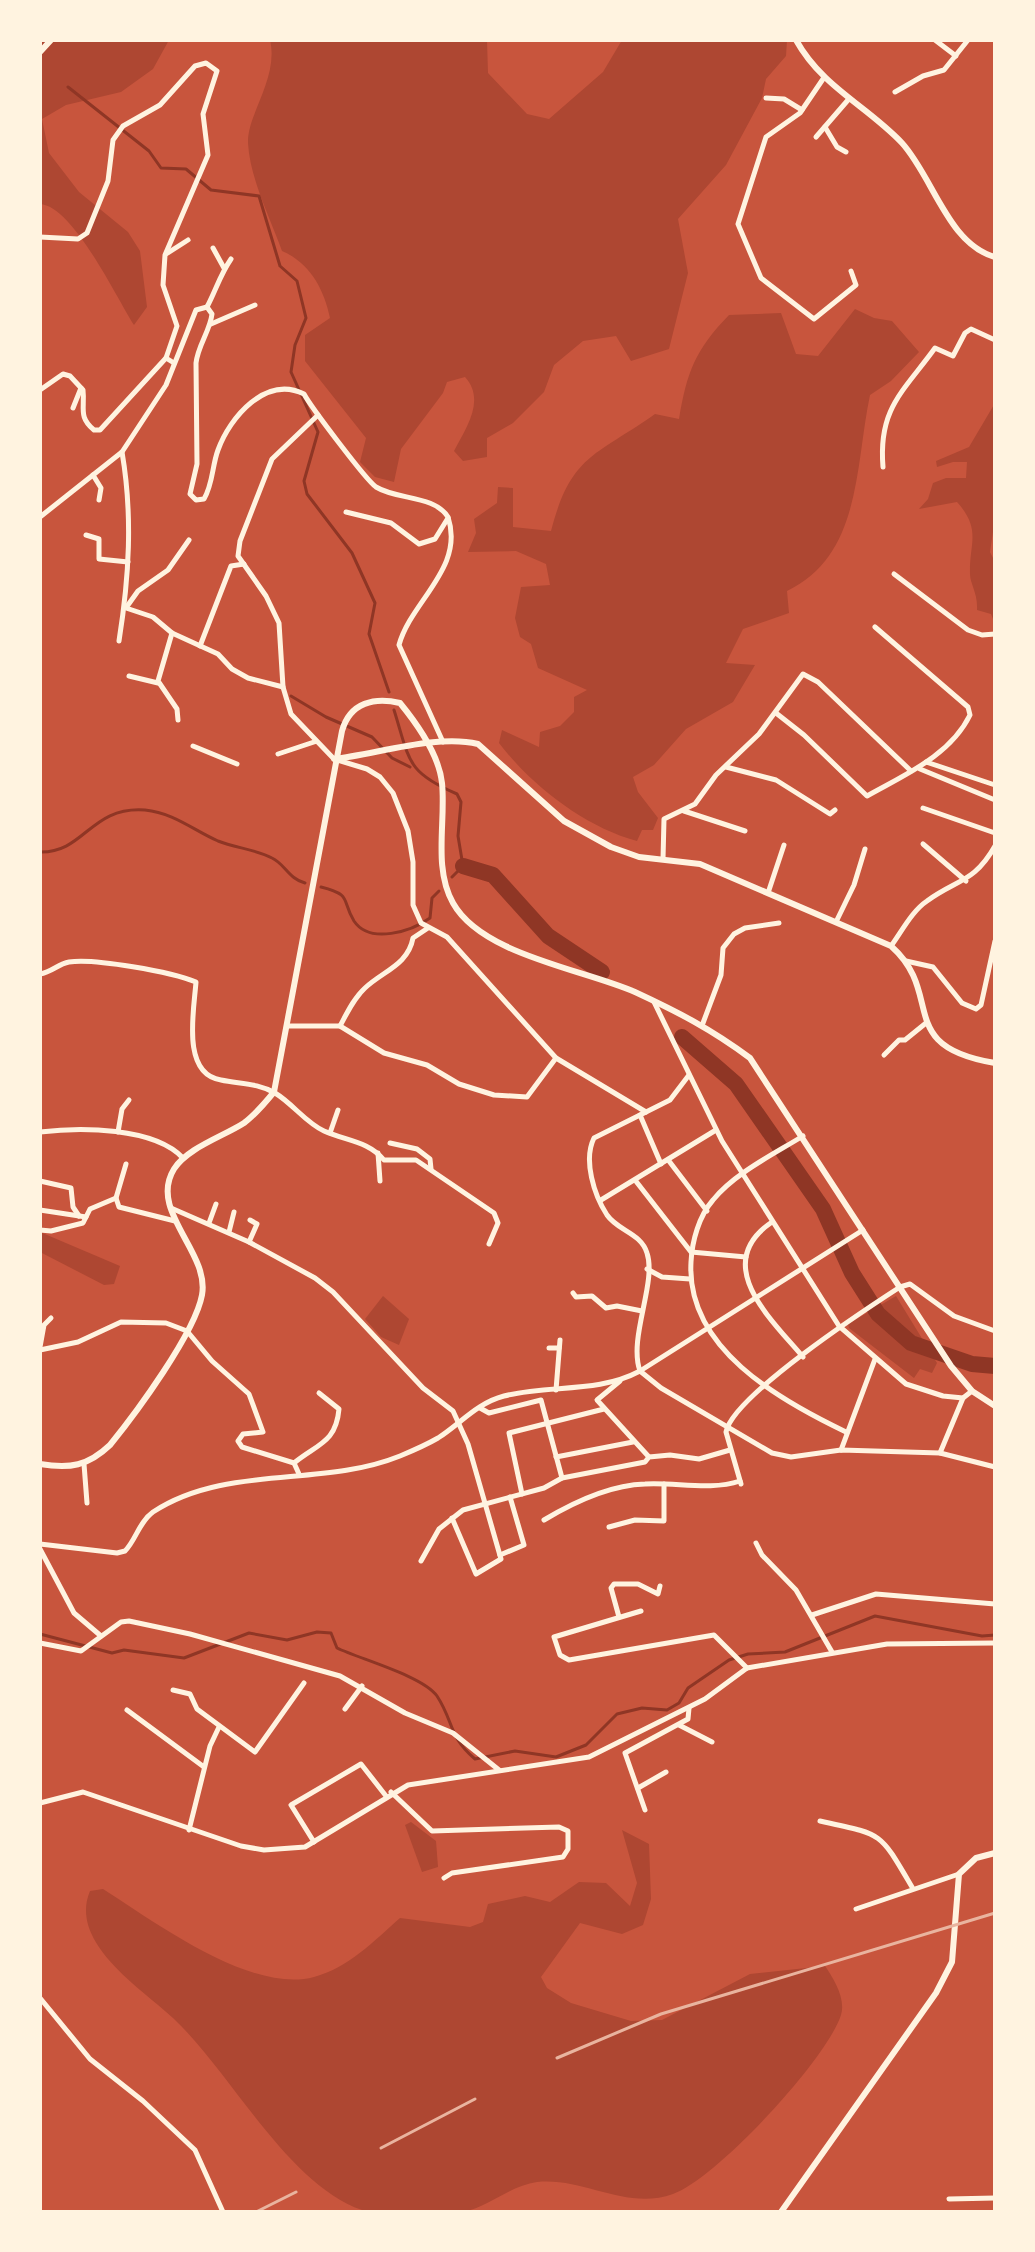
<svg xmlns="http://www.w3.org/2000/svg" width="1035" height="2252" viewBox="0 0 1035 2252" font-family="Helvetica,sans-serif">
	<rect width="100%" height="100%" fill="#c8553d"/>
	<!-- green -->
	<g fill="#ae4732">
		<path d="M40 40H169L153 69 121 92 66 105 42 119 49 153 79 192 128 232 140 251 147 307 134 325C116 297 73 206 40 204Z"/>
		<path d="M270 40H487L488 73 527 114 549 119 603 72 622 40H787L786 56 766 79 762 98 726 165 678 219 688 273 669 349 631 361 616 336 583 341 554 365 544 392 513 423 487 438V457L463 461 454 451C466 428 486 400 465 377L447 382 443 393 401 449 394 482 375 477 360 462 366 438 305 361V335L330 318C324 289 310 263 282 251 270 217 250 179 248 143 247 114 279 78 270 40Z"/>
		<path d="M855 309 874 318 892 321 919 352 891 381 870 395C855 465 862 555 787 591L789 613 743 629 726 663 755 665 733 702 686 729 654 765 633 777 638 792 658 818 653 830H642L637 841C585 827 532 786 499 743L502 730 539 747 540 732 560 726 574 712V697L587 690 538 668 531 644 520 637 515 618 521 587 550 585 546 564 516 551 468 552 476 533 474 519 497 503 498 487 513 488V527L551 531C571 454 596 456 655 414L679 419C687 372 695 350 729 315L781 313 796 354 818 356Z"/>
		<path d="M995 403V518L990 552 995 562V624L991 614 977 610C978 593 970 584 970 574 969 543 982 530 957 502L919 509 928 499 933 483 946 478H966L967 462H953L937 467 936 461 969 447Z"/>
		<polygon points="40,1232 120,1266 114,1284 104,1285 40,1252"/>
		<polygon points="383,1296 409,1319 399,1345 381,1337 365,1319"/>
		<polygon points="896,1296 937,1363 932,1373 920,1369 914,1378 849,1328 848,1324"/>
		<polygon points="411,1822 436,1841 438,1867 422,1872 405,1825"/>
		<path d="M622 1830 649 1844 651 1899 643 1925 622 1934 580 1923 541 1977 547 1988 571 2003 631 2021 662 2020 750 1974 825 1966C834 1979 846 1999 841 2015 827 2059 716 2179 673 2194 626 2211 584 2177 537 2182 512 2185 489 2206 464 2212 451 2215 373 2215 362 2210 287 2184 230 2071 173 2018 142 1989 68 1943 90 1891L103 1889C155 1922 251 1994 314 1977 348 1968 374 1941 400 1918L470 1927 483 1922 488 1904 525 1896 550 1902 579 1882 606 1883 630 1906 637 1883Z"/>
	</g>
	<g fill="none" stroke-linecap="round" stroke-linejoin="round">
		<!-- stream -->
		<g stroke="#8f3625" stroke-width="3">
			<polyline points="68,87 149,151 161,168 186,169 211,190 259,196 280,266 297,281 306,318 295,345 291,372 318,432 304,481 307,494 352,553 375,603 369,634 389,692"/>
			<polyline points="291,696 326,717 372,737 392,758 410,767"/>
			<path d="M394 710C410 761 406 772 457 794L461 802 458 836 463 866 452 877"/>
			<path d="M40 852C85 853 90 806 145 810 174 813 193 830 218 841 235 848 255 849 272 858 285 864 289 879 305 883"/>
			<path d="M321 887C353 895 341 900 354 921 370 945 412 931 430 918L432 898 439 891"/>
			<path d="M40 1634 112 1653 124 1650 184 1658 249 1633 287 1640 317 1632 331 1633 337 1648C360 1659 423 1676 437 1696 454 1722 448 1736 475 1759L515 1751 556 1757 586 1745 617 1714 642 1708 667 1710 679 1703 688 1688 729 1660 748 1654 785 1652 875 1616 982 1636 995 1635"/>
		</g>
		<!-- river -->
		<g stroke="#8f3625" stroke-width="16">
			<polyline points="463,866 493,875 548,936 602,972"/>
			<polyline points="682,1037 736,1084 823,1209 852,1273 878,1314 911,1343 972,1364 995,1366"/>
		</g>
		<!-- minor -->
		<g stroke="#fff3e0" stroke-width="5">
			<polyline points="935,40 956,56"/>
			<polyline points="823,79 800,113 766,137 738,224 761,278 814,319 856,285 851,271"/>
			<polyline points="895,92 923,76 944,70 968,40"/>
			<polyline points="766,98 784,99 802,110"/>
			<polyline points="825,127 837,147 846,152"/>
			<polyline points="816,137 848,100"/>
			<polyline points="40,237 78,239 87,233 108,181 113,140 123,126 160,105 195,66 206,63 217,71 203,114 208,155 165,255 163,285 177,326 166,358 174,363"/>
			<polyline points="213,248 224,268"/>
			<polyline points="166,254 188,240"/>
			<path d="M207 307C216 290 220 275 231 259"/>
			<polyline points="211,324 255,305"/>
			<path d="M40 390 63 374 70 376 83 390C85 408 78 417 94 430H100L166 358"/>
			<polyline points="73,408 81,388"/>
			<polyline points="318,415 272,459 240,541 238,556 266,596 279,623 283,687 291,714 334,759 367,769 380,777 393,793 408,831 413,862 413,905 421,923 447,937 556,1058 646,1112"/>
			<path d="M883 467C878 408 904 391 935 348L953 356 965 333 971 329 995 340"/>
			<polyline points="93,475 101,488 99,500"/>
			<polyline points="346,512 391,523 419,544 435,539 448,518"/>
			<path d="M40 517 122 452 166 385 196 310 207 307 212 314C210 331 198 345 196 363L197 464 190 494 196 500 204 499C213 484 212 466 218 450 230 417 266 375 304 394 311 407 366 480 376 487 397 500 434 495 448 517 465 568 411 601 399 645L443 742"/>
			<polyline points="86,535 99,539 99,559 128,562"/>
			<polyline points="894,574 968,630 982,635 995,634"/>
			<polyline points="128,605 138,591 168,570 189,540"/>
			<polyline points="126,608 153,617 172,633 218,654 232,669 248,678 283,687"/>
			<polyline points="172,633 158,681 177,709 178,720"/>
			<path d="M119 641C129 578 133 516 122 452"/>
			<polyline points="200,646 231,566 244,564"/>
			<polyline points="129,676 158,683"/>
			<path d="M776 713 804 735 867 796C904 775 950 756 970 715L968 707 875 627"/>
			<polyline points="193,746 237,764"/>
			<polyline points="278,754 314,742"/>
			<polyline points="926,762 995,785"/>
			<polyline points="726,767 776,780 830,814 835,810"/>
			<polyline points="920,769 995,800"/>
			<polyline points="923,808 995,833"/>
			<polyline points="684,811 745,831"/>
			<polyline points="923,844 966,881"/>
			<polyline points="663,859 664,819 695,804 716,775 759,734 803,674 818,682 911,771"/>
			<polyline points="768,893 784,845"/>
			<polyline points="836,922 854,885 865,849"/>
			<path d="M891 946C902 931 912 911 927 901 957 879 974 883 995 846"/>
			<polyline points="906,961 933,967 962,1003 976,1009 981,1005 995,941"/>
			<path d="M40 974C52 972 58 964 69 962 94 958 172 972 196 982 194 1010 181 1074 221 1080 240 1084 258 1083 275 1093 292 1103 306 1123 324 1131 347 1141 368 1141 384 1160H416L494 1213 498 1223 489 1244"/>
			<polyline points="654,1002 722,1141 839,1326 906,1384 943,1396 963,1398 972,1391"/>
			<polyline points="703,1023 721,975 723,948 734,934 745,928 779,923"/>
			<polyline points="289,1026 340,1026 384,1053 427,1065 459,1084 494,1095 527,1097 556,1058"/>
			<path d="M340 1026C347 1013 354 998 365 988 383 971 408 965 413 938L428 928"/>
			<polyline points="884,1055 899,1040 905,1040 926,1023"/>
			<path d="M689 1075 670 1100 594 1138C583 1160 594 1195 607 1215 618 1231 641 1233 647 1253 657 1283 628 1338 640 1371L661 1388 772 1453 791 1457 841 1450 940 1453 995 1467"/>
			<polyline points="640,1115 661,1164"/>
			<path d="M40 1132C80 1127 154 1127 183 1158"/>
			<polyline points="118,1132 122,1109 129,1100"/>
			<polyline points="330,1133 338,1110"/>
			<path d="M803 1136C774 1154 735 1173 713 1200 699 1216 692 1241 691 1262 686 1348 779 1400 846 1432"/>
			<polyline points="390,1143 417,1149 430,1159 431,1169"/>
			<polyline points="378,1153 380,1181"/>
			<polyline points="669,1161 707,1211"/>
			<polyline points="126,1164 116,1198 119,1207 175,1221"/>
			<polyline points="635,1180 691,1252 746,1257"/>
			<polyline points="40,1181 71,1188 73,1207 79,1216"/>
			<polyline points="601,1200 716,1130"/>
			<polyline points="171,1208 249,1242 315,1278 333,1292 423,1388 453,1411 468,1444 501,1559 476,1574 452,1518"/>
			<polyline points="40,1210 86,1217"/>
			<path d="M772 1222C710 1264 771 1319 803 1357"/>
			<polyline points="209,1223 216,1204"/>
			<polyline points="40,1230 51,1231 83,1223 90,1209 116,1198"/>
			<polyline points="229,1232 234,1212"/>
			<polyline points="249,1242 257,1224 250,1220"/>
			<polyline points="647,1269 662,1277 690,1279"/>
			<polyline points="573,1293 576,1297 592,1296 606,1308 617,1306 642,1311"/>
			<polyline points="40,1347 44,1325 51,1318"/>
			<polyline points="549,1348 559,1348"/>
			<polyline points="40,1350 78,1342 121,1322 166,1323 187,1331 212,1361 249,1394 263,1432 243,1434 238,1441 242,1447 294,1463 299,1474"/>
			<polyline points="620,1381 597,1400 649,1457"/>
			<polyline points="556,1390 560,1340"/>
			<polyline points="480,1408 489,1413 541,1400 562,1478"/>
			<polyline points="841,1450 875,1359"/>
			<polyline points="940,1453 963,1398"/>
			<polyline points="556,1457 633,1442"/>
			<path d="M294 1463C317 1444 336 1443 339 1409L319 1393"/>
			<polyline points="84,1464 87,1503"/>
			<path d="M741 1484 726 1432C733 1396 866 1309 900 1287L910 1284 954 1316 995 1331"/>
			<polyline points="522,1494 509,1433 604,1409"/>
			<path d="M544 1520C574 1502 609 1485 645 1484 676 1482 710 1491 740 1481"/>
			<polyline points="609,1527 635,1520 664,1521 664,1484"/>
			<polyline points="756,1543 762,1555 796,1590 832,1652"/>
			<path d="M40 1544 117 1553 125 1551C136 1540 139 1522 153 1512 226 1464 321 1488 400 1456 412 1451 426 1445 438 1438 460 1424 477 1403 504 1396 549 1384 597 1394 640 1371L863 1230"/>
			<polyline points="40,1549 74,1613 101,1636"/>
			<polyline points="500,1555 524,1545 510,1497"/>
			<polyline points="421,1561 439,1529 463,1510 544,1488 562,1478 645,1462 649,1457 670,1455 699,1459 730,1450"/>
			<polyline points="641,1611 554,1637 560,1655 569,1660 714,1635 747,1668"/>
			<polyline points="812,1615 876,1594 995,1604"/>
			<polyline points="619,1617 611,1588 614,1584 638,1584 658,1594 660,1586"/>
			<polyline points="40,1643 81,1651 121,1622 129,1621 190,1634 340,1676 405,1713 453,1733 499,1770"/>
			<polyline points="173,1690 190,1694 197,1709 255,1752 304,1683"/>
			<polyline points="345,1709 362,1686"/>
			<polyline points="127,1710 204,1767"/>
			<polyline points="679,1725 712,1742"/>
			<polyline points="638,1788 666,1772"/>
			<polyline points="391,1792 432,1831 559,1827 568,1831 568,1849 563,1857 452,1873 444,1878"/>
			<polyline points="40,1803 83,1792 241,1846 264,1850 305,1847 408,1785 589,1757 705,1699 747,1668 887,1644 995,1643"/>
			<polyline points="645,1810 625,1753 688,1719 689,1708"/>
			<path d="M820 1821C884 1835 879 1831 912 1887"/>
			<polyline points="189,1830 210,1746 219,1727"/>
			<polyline points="314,1842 291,1805 361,1764 386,1796"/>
			<polyline points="856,1909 959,1874"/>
			<polyline points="40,1998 90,2059 143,2101 195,2150 223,2212"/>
			<polyline points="949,2199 995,2198"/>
		</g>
		<!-- tertiary -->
		<g stroke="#fff3e0" stroke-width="6">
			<path d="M796 40C822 87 867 106 902 143 933 177 948 244 995 257"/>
			<polyline points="40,52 51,40"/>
			<path d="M334 759C377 754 437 734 478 744L564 821 611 847 639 857 700 864 891 946C946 995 893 1046 995 1063"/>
			<path d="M40 1464C70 1469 88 1466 110 1445 136 1413 195 1333 202 1295 210 1252 148 1211 174 1169 187 1148 224 1136 244 1123 256 1114 265 1103 274 1092L342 731C350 702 375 697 400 703 418 725 439 755 442 783 446 821 433 868 453 903 482 955 583 969 635 992 678 1012 711 1029 750 1058L951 1366 972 1391 995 1406"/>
			<polyline points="781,2212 936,1993 952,1962 959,1874 976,1858 995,1853"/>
		</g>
		<!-- rail -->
		<g stroke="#e9b49f" stroke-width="3">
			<polyline points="557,2058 661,2014 995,1913"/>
			<polyline points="381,2148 475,2099"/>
			<polyline points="256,2212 296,2192"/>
		</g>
	</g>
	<!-- border -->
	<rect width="1035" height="2252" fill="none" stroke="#fff3e0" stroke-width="84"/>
</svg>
